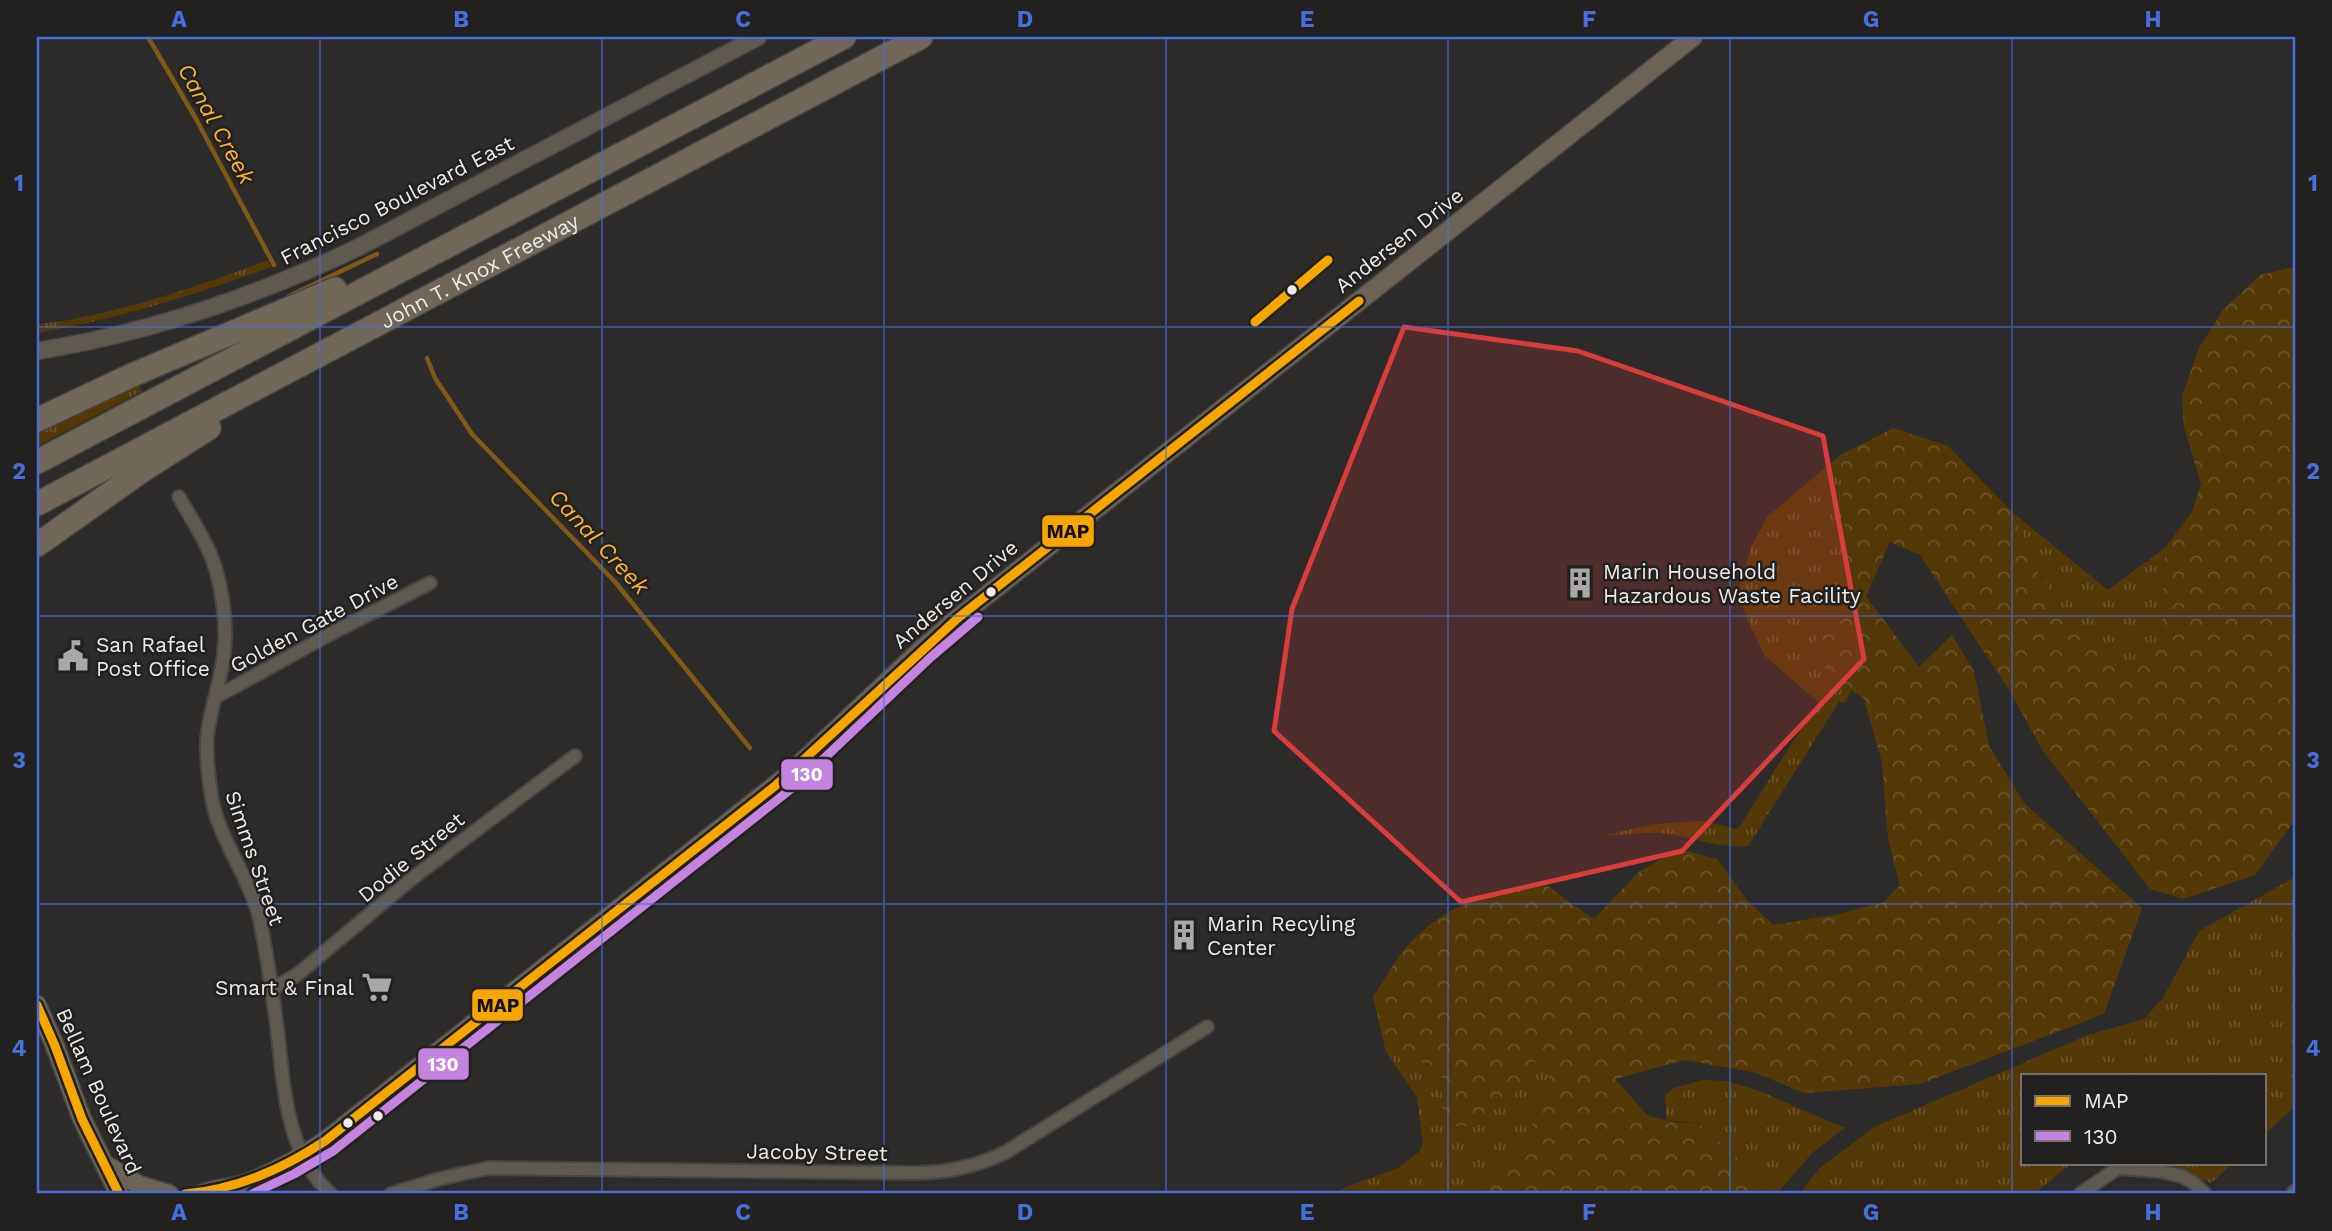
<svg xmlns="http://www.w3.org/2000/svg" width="2332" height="1231" viewBox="0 0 2332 1231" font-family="'Work Sans',sans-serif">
	<defs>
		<pattern id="grass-tufts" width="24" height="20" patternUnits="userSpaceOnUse" patternTransform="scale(1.75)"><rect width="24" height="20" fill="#533906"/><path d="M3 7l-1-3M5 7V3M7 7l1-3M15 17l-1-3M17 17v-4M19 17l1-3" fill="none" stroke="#6c562a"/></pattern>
		<pattern id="forest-crowns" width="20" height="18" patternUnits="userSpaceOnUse" patternTransform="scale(1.75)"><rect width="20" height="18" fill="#533906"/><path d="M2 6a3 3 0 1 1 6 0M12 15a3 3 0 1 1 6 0" fill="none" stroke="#6c562a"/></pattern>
	</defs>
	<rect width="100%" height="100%" fill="#2c2b29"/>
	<!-- grass -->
	<g fill="url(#grass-tufts)">
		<path d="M268 260 271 267C194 295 117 319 37 333V324C110 317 198 286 268 260Z"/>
		<polygon points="136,381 142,391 37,446 37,427"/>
		<path d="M1840 455 1846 556 1841 595 1815 641 1827 673 1851 690 1845 703 1839 702 1748 846C1717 849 1692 836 1662 833 1643 832 1621 835 1602 836L1654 824 1702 821 1738 829 1818 702 1764 655 1748 621 1740 599V583L1751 547 1767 517Z"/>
		<polygon points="2013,513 2108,590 2165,548 2161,648 2143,663 2120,668 2089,628 2065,614 2032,563"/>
		<polygon points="2295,877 2295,1106 2264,1135 2264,1075 2022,1075 2022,1163 2074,1163 2063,1170 2034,1194 1799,1194 1820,1168 1874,1127 2088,1035 2144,1019 2163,998 2199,931"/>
		<polygon points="1386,1052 1441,1068 1443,1125 1533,1061 1550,1073 1528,1135 1487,1185 1486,1194 1335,1194 1343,1188 1398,1168 1420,1151 1423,1143 1417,1097"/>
		<polygon points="1703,1080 1726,1081 1759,1091 1845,1128 1812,1153 1778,1192 1767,1194 1756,1178 1735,1156 1698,1123 1666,1120 1665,1095 1674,1088"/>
		<polygon points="2167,1163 2233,1163 2211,1183"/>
	</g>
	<!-- forest -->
	<path fill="url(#forest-crowns)" d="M2293 267 2295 268V816L2292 824 2255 875 2183 899 2150 889 2043 751 2009 690 1920 555 1890 542 1866 596 1919 667 1952 635 1974 671 1989 746 2025 804 2142 908 2104 1014 1920 1084 1804 1093 1753 1072 1684 1060 1615 1079 1648 1116 1674 1122 1698 1123 1735 1156 1756 1178 1767 1194H1486L1487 1185 1528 1135 1550 1073 1533 1061 1516 1092 1466 1126H1443L1441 1068 1386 1052 1373 997C1385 980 1395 958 1410 943 1451 900 1491 894 1547 886L1594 919 1640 871 1679 849 1717 859 1746 899 1773 925 1839 914 1884 902 1900 885 1888 839 1882 763 1864 699 1827 673 1815 641 1841 595 1846 556 1840 455 1893 428 1948 446 2013 513 2032 563 2065 614 2089 628 2120 668 2143 663 2161 647 2165 548 2192 512 2201 484 2184 427 2182 396 2199 348 2223 310 2260 275Z"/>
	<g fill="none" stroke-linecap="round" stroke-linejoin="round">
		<!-- stream -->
		<g stroke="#7f5a17" stroke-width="4.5">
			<polyline points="148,37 196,119 274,265"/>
			<polyline points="289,296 377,254"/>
			<polyline points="427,358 435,378 472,434 616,583 750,748"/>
		</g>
		<!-- minor casing -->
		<g stroke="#464645" stroke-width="16">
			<g id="minor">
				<path d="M179 497C191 519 208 543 215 567 223 593 227 625 224 652 222 678 212 703 208 730 205 750 208 773 211 793 217 838 248 873 259 916 267 953 272 990 277 1027 284 1084 285 1153 331 1194"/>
				<polyline points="216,697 332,633 430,583"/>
				<polyline points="272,989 298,974 414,877 575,756"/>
				<path d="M391 1194 439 1179 488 1168 913 1173C946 1173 976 1167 1006 1152L1207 1027"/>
				<polyline points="2080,1194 2118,1168 2159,1171 2181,1176 2194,1183 2205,1194"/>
				<polyline points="2292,1194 2295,1191"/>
			</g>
		</g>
		<!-- tertiary casing -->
		<g stroke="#464645" stroke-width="19">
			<path id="tertiary" d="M37 351C149 333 257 296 359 247L758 37"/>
		</g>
		<!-- secondary casing -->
		<g stroke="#464645" stroke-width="21">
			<g id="secondary">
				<polyline points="37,1005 55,1046 82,1119 119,1194"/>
				<polyline points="106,1165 139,1185 169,1194"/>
				<path d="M201 1194C217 1188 235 1188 250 1182 276 1171 302 1157 325 1141L788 775 923 648 958 618 1693 37"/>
			</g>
		</g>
		<!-- motorway casing -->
		<g stroke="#464645" stroke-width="26">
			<g id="motorway">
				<polyline points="37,420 130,376 335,289"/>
				<polyline points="37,462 844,37"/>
				<path id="s1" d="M37 504 921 37"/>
				<polyline points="37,545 143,470 209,428"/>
			</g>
		</g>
		<!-- minor -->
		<use href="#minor" stroke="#60594f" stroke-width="12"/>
		<!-- tertiary -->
		<use href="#tertiary" stroke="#60594f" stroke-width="16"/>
		<!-- secondary -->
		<use href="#secondary" stroke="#6c6356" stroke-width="18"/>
		<!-- motorway -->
		<use href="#motorway" stroke="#706759" stroke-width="23"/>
		<!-- bus-1 casing -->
		<g stroke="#23211f" stroke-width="14">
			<g id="bus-1">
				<polyline points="1255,322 1328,260"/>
				<polyline points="37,1005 55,1046 82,1119 119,1194"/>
				<path d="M185 1194C237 1189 281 1170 325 1141L775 786 958 618 1359 301"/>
			</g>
		</g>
		<!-- bus-2 casing -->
		<g stroke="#23211f" stroke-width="14">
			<polyline id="bus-2" points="252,1194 294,1174 333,1151 796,785 931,657 978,617"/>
		</g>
		<!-- bus-1 -->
		<use href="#bus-1" stroke="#f7a600" stroke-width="9"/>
		<!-- bus-2 -->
		<use href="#bus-2" stroke="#c483df" stroke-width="9"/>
	</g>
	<!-- marked area -->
	<path fill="#d83c3b" fill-opacity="0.2" stroke="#d83c3b" stroke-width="5" stroke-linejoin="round" d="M1404 327 1578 351 1823 436 1864 659 1682 851 1461 902 1274 731 1292 609Z"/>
	<!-- grid -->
	<path fill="none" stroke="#476edc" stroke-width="2" stroke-opacity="0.55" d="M320 37V1194M602 37V1194M884 37V1194M1166 37V1194M1448 37V1194M1730 37V1194M2012 37V1194M37 327H2295M37 616H2295M37 904H2295"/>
	<!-- icons -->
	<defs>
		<g id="building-bare" transform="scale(2.415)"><path d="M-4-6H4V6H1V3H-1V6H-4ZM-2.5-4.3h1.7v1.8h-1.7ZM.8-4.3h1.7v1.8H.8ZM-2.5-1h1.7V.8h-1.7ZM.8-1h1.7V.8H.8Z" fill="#a9a8a6" stroke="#23211f" stroke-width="2.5" paint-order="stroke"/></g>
		<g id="civic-bare" transform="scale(2.415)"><path d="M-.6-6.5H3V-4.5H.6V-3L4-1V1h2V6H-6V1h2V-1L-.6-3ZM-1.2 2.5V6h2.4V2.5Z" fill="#a9a8a6" stroke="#23211f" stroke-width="2.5" paint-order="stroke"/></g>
		<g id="supermarket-bare" transform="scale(2.415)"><path d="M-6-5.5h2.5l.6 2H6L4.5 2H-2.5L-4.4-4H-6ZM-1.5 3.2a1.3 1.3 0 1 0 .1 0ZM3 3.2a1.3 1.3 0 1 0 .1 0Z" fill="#a9a8a6" stroke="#23211f" stroke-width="2.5" paint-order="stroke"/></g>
	</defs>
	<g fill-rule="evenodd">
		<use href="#building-bare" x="1580" y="583"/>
		<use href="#civic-bare" x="73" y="656"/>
		<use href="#building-bare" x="1184" y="935"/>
		<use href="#supermarket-bare" x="377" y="987"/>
	</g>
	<!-- markers -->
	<g fill="#edecea" stroke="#23211f" stroke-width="2.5">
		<circle cx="1292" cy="290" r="6"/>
		<circle cx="991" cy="592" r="6"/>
		<circle cx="378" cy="1116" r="6"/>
		<circle cx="348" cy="1123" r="6"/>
	</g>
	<g text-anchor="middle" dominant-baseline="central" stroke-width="5" stroke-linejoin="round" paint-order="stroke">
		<!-- street labels -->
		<g font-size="21" fill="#edecea" stroke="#23211f">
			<text transform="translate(397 200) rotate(-27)">Francisco Boulevard East</text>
			<text transform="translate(1399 240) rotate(-38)">Andersen Drive</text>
			<text stroke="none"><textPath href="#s1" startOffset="500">John T. Knox Freeway</textPath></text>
			<text transform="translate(955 594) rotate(-40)">Andersen Drive</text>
			<text transform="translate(314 623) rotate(-28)">Golden Gate Drive</text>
			<text transform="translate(411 857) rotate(-39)">Dodie Street</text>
			<text transform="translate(255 858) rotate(71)">Simms Street</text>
			<text transform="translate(99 1091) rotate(66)">Bellam Boulevard</text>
			<text transform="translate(817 1152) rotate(1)">Jacoby Street</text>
		</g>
		<!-- poi labels -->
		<g font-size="21" fill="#edecea" stroke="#23211f" text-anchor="start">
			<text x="1603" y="571">Marin Household<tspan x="1603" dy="24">Hazardous Waste Facility</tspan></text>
			<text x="96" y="644">San Rafael<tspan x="96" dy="24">Post Office</tspan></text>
			<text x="1207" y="923">Marin Recyling<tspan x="1207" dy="24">Center</tspan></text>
			<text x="354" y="987" text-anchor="end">Smart &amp; Final</text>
		</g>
		<!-- water labels -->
		<g font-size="23" font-style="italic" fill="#f9b336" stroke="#23211f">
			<text transform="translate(216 124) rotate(61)">Canal Creek</text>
			<text transform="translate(599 542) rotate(47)">Canal Creek</text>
		</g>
	</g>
	<g stroke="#23211f" stroke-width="2.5">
		<rect x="1041" y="514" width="54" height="34" rx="7" fill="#f7a600"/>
		<rect x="780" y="758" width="54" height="33" rx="7" fill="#c483df"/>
		<rect x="471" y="988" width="53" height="34" rx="7" fill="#f7a600"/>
		<rect x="417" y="1047" width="53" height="34" rx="7" fill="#c483df"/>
	</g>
	<g font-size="19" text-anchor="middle" font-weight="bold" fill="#fff">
		<text x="807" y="781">130</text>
		<text x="443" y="1071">130</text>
	</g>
	<g font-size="19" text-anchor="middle" font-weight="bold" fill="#111">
		<text x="1068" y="538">MAP</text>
		<text x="498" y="1012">MAP</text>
	</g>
	<!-- border -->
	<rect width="2332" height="1231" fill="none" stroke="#23211f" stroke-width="77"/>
	<!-- legend -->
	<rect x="2021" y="1074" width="245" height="91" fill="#23211f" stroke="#747270" stroke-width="2"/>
	<rect x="2035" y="1096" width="35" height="10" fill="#f7a600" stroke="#747270" stroke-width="2"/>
	<text x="2084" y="1108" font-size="21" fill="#edecea">MAP</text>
	<rect x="2035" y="1131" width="35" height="10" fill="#c483df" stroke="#747270" stroke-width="2"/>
	<text x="2084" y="1144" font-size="21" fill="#edecea">130</text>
	<rect x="38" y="38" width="2256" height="1154" fill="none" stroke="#476edc" stroke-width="2.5"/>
	<g font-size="23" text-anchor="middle" font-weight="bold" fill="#476edc">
		<text x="179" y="27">A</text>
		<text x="461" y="27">B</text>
		<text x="743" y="27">C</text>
		<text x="1025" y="27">D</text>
		<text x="1307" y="27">E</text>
		<text x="1589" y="27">F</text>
		<text x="1871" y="27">G</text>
		<text x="2153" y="27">H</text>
		<text x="19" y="191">1</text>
		<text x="2313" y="191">1</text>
		<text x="19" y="479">2</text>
		<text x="2313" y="479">2</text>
		<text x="19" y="768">3</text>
		<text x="2313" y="768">3</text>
		<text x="19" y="1056">4</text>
		<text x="2313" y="1056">4</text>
		<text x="179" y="1220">A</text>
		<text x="461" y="1220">B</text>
		<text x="743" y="1220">C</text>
		<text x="1025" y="1220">D</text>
		<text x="1307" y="1220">E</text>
		<text x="1589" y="1220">F</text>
		<text x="1871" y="1220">G</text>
		<text x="2153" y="1220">H</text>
	</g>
</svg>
